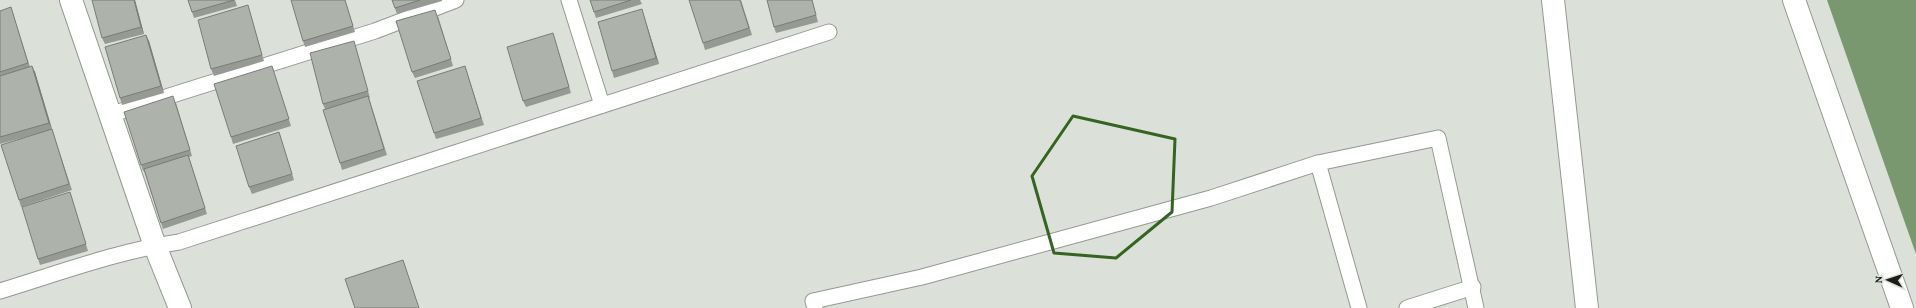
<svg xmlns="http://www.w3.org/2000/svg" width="1916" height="308" viewBox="0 0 1916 308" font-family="'Crimson Pro',serif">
	<rect width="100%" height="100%" fill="#dbe1d8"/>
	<!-- water -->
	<polygon fill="#7a9870" points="1827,0 1916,0 1916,254 1905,223"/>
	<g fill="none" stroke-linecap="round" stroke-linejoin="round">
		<!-- lane casing -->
		<g stroke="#939991" stroke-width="17">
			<g id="lane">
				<polyline points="569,0 602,105"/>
				<polyline points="109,115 375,31 456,0"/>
				<polyline points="1318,163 1359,308"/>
				<path d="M0 291C59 273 118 251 179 242L829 32"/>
				<polyline points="815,308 813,301 922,277 1211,198 1318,163 1438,138 1476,308"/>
				<polyline points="1407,308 1473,287"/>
			</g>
		</g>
		<!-- street casing -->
		<g stroke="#939991" stroke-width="24">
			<g id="street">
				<polyline points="71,0 155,246 180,308"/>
				<polyline points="1553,0 1587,308"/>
			</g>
		</g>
		<!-- secondary casing -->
		<g stroke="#939991" stroke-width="24">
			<polyline id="secondary" points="1794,0 1902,308"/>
		</g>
		<!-- lane -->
		<use href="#lane" stroke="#fff" stroke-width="15"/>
		<!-- street -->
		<use href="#street" stroke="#fff" stroke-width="22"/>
		<!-- secondary -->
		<use href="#secondary" stroke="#fff" stroke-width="22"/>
	</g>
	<!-- wall -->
	<g fill="#959a93">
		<polygon points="135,0 144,34 105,44 102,38"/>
		<polygon points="188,0 235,0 237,6 194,18"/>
		<polygon points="345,0 355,32 305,47 303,41"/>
		<polygon points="392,0 442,0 442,1 397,14"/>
		<polygon points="590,0 640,0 642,4 596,18"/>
		<polygon points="741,0 752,35 705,50 703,43"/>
		<polygon points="767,0 812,0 818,22 776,33 774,27"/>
		<polygon points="0,11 13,14 30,67 35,72 52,129 72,190 21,207 19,200 44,132 0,144"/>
		<polygon points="250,12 264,61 214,76 211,69"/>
		<polygon points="438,16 453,66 415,78 412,72"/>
		<polygon points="644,16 659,64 614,78 612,71"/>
		<polygon points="555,40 571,93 526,107 523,101"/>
		<polygon points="149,41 164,93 122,105 120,98"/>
		<polygon points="356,48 370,98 369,98 387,155 342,170 340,163 325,109 323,104"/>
		<polygon points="465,66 484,125 436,139 434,133"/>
		<polygon points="274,73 291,126 233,144 231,137"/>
		<polygon points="176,103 192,156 189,157 207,214 163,229 144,171 143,171 141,165"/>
		<polygon points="279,132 294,180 252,194 249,187"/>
		<polygon points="72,199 88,251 40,265 38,259"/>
	</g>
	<!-- shaded-wall -->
	<g fill="#797d78">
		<polygon points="134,0 135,0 144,34 141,27"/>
		<polygon points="642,9 644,16 659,64 656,58"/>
		<polygon points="146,35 149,41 164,93 161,86"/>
		<polygon points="32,66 35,72 52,129 49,123"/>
	</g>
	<!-- building -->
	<g fill="#adb3ab" stroke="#797d78">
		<polygon points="92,0 134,0 141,27 102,38"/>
		<polygon points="188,0 234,0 192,12"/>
		<polygon points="291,0 345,0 353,26 303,41"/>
		<polygon points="392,0 420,0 395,8"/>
		<polygon points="590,0 631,0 594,12"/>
		<polygon points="689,0 740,0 749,28 703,43"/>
		<polygon points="767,0 812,0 816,15 774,27"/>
		<polygon points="248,5 262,55 211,69 198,20"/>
		<polygon points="11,7 28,63 0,72 0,11"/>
		<polygon points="642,9 656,58 612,71 598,22"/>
		<polygon points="435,10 451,59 412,72 396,21"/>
		<polygon points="553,33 569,87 523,101 507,47"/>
		<polygon points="146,35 161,86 120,98 105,47"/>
		<polygon points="354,41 368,91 323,104 310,53"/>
		<polygon points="32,66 49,123 0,137 0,76"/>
		<polygon points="272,66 289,119 231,137 214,84"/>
		<polygon points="465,66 481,118 434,133 417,81"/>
		<polygon points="173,96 190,150 141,165 124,112"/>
		<polygon points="368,96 384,149 340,163 323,110"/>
		<polygon points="52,129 69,184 19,200 1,145"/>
		<polygon points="279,132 292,174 249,187 236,146"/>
		<polygon points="188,155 205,208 161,223 144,169"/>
		<polygon points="70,192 86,244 38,259 22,207"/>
		<polygon points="403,260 419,308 355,308 345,279"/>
	</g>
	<!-- marked area -->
	<path fill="none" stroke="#356322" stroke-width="3" stroke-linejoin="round" d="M1073 116 1175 139 1172 212 1116 258 1054 253 1032 176Z"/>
	<!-- north arrow -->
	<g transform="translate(1888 280) rotate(273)" stroke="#dbe1d8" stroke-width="3" paint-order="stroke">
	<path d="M0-3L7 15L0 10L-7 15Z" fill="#1b1d1a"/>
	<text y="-6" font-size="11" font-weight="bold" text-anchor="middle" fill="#1b1d1a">N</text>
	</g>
</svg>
